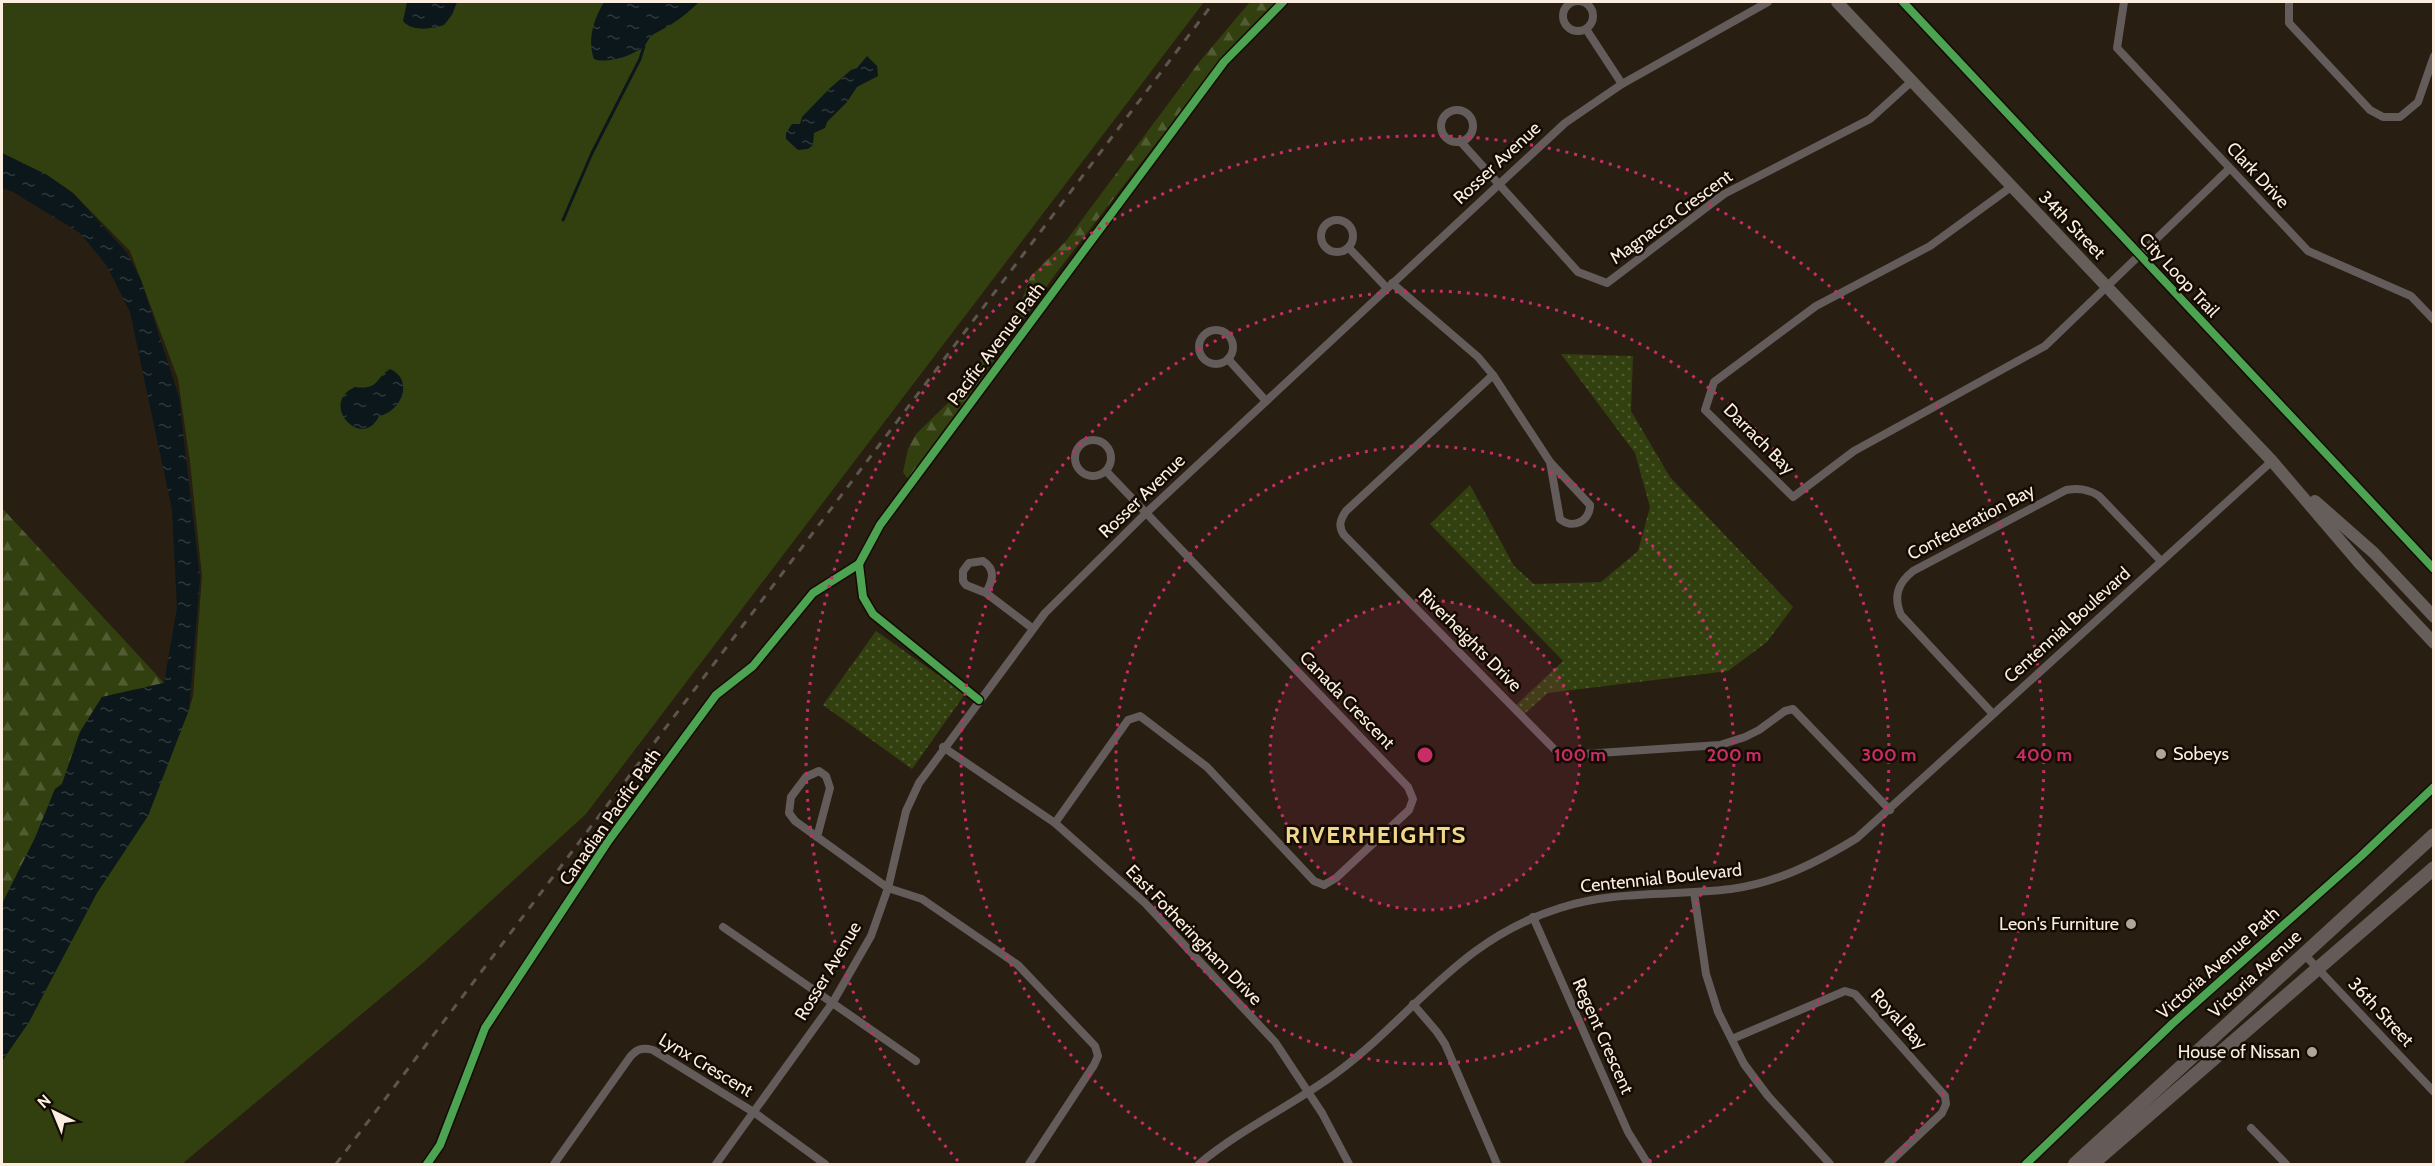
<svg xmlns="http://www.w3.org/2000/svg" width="2435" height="1166" viewBox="0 0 2435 1166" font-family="Cabin,sans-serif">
	<defs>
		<pattern id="forest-firs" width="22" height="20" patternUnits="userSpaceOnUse" patternTransform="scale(1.5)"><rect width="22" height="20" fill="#32400f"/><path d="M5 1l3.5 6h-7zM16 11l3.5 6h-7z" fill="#515c32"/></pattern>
		<pattern id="park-dots" width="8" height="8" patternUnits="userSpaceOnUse" patternTransform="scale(1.5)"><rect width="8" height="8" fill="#32400f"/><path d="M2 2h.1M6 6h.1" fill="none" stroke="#515c32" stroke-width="1.8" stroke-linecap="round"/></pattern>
		<pattern id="water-ripples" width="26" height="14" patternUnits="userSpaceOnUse" patternTransform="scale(1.5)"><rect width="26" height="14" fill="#0b171a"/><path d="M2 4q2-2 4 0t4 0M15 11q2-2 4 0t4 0" fill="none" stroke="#2f393b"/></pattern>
	</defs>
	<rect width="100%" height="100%" fill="#281e12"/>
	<!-- green -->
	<polygon fill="#32400f" points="2,2 1204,2 586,814 424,962 182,1164 2,1164 2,1061 29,1022 189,710 193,696 202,576 190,462 178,379 130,251 73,193 47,175 2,153"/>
	<!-- forest -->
	<g fill="url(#forest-firs)">
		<polygon points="1250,2 1276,2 1227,54 1202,84 1057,272 910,478 907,478 903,472 908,449 916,434 952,399 1019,308 1030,277 1066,241 1200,61"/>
		<polygon points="2,508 164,683 102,697 80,732 62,784 55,789 35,838 2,904"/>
	</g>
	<!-- park -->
	<g fill="url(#park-dots)">
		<polygon points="1561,354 1633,356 1631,411 1670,477 1793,607 1767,642 1728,671 1548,693 1522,716 1514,707 1563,661 1430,524 1470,485 1514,566 1534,584 1601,582 1638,551 1650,507 1635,453"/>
		<polygon points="876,631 965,694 912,769 823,705"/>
	</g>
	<!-- water -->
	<g fill="url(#water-ripples)">
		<path d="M407 2H457L452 15 444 25C432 29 412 32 403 21Z"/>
		<path d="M604 2H699C682 18 675 23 654 34 648 37 648 43 642 48 631 56 607 64 594 59 587 39 594 19 604 2Z"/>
		<polygon points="867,56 877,66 878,76 857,87 847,102 827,122 825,128 814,133 813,145 808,149 798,150 786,139 786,133 792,124 800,124 802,117 829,89 851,70 857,68"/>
		<polygon points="2,153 47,175 73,193 127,253 141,280 179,397 200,578 189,710 148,816 97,893 29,1022 2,1061 2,904 35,838 55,789 62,784 80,732 102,697 164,683 177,608 172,510 130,312 107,266 80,233 13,192 2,188"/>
		<path d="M390 369C415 380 401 412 379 416 362 452 318 403 355 387 380 390 374 379 390 369Z"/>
	</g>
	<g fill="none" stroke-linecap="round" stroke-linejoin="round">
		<!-- stream -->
		<polyline stroke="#0b171a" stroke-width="3" points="563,220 592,153 640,59 644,46"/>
		<!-- street -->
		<g stroke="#635c5a" stroke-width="8">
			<circle cx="1578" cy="16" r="15"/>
			<polyline points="2124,2 2117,48 2308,251 2411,296 2434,320"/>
			<polyline points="2289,2 2289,23 2370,110 2383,117 2400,117 2418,102 2434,56"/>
			<polyline points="1586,29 1622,84"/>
			<circle cx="1457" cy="126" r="16"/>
			<polyline points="1460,141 1578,272 1607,283 1724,194 1870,119 1912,81"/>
			<polyline points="2011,187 1930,246 1816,306 1714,382 1705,410 1793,497 1854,451 2045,346 2229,169"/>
			<circle cx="1337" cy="236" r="16"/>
			<polyline points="1349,248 1387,288"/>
			<path d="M1392 283 1478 357 1493 375 1550 462 1590 505C1590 521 1573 530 1560 519L1550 462"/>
			<circle cx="1216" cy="347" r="17"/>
			<polyline points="1228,359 1266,401"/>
			<path d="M1493 375 1346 511C1340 520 1338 526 1344 535L1559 754 1568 755 1720 745 1745 737 1759 730 1785 711 1793 709 1890 810"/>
			<circle cx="1093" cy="458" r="18"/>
			<path d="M986 593C992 581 997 570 983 561L969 563 963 571V581L966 585 986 593 1032 628"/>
			<path d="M1993 714 1901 615C1893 596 1898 583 1913 571L2066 490C2079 488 2088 489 2099 496L2161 561"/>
			<polyline points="943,747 1055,823 1145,903 1275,1042 1322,1113 1349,1164"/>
			<polyline points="1055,823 1128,720 1140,716 1207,767 1314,881 1324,885 1336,878 1409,810 1413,799 1408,787 1106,471"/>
			<polyline points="817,837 830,788 826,776 819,771 806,777 791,797 789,813 795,821 888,888 922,899 1018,965 1095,1046 1098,1056 1094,1065 1029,1164"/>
			<polyline points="1694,892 1706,974 1718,1012 1744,1064 1768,1096 1830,1164"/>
			<polyline points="1533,917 1628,1132 1648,1164"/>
			<polyline points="723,927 916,1061"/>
			<polyline points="2304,954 2434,1092"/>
			<polyline points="1413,1004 1437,1032 1445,1044 1497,1164"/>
			<polyline points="1732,1039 1845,991 1855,994 1945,1096 1946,1104 1942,1113 1888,1164"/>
			<polyline points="2251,1128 2286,1164"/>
			<path d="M554 1164 630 1057C637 1049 642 1047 653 1050L755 1113 825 1164"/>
			<polyline points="716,1164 833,1002 871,936 888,888 906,811 919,783 1045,613 1145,514 1565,123 1622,84 1768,2"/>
			<path d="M1199 1164C1241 1129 1291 1106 1335 1074 1415 1015 1459 939 1560 908 1615 890 1674 896 1731 889 1777 883 1818 862 1857 838L2272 461"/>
		</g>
		<!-- secondary -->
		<g stroke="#665e5a" stroke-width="12">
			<polyline points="1837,2 2272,461 2361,565 2434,643"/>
			<polyline points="2315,501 2374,553 2434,617"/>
		</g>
		<!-- primary -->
		<g stroke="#645a57" stroke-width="14">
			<polyline points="2075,1164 2434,835"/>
			<polyline points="2092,1164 2434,868"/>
		</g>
		<!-- rail -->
		<polyline stroke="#5d554e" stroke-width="3" stroke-dasharray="8 8" stroke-linecap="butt" points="336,1164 1214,2"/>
		<!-- cycleway casing -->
		<g stroke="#140b03" stroke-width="11">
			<g id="cycleway">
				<polyline points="1903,2 2434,569"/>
				<polyline points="979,700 873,614 863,597 859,564 880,525 1224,62 1283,2"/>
				<polyline points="427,1164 440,1145 485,1028 609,840 716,695 753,666 813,593 859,564"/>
				<polyline points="2026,1164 2172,1024 2360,857 2434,787"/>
			</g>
		</g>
		<!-- cycleway -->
		<use href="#cycleway" stroke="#4ca352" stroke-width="8"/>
	</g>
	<!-- distance rings -->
	<circle cx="1425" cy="755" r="155" fill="#c82d68" fill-opacity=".12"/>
	<g fill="none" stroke="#c82d68" stroke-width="3" stroke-dasharray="3 6">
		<circle cx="1425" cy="755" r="155"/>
		<circle cx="1425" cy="755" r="309"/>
		<path d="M1204 1163A464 464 0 1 1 1646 1163"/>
		<path d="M958 1161A619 619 0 1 1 1892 1161"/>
	</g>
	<!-- markers -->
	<g fill="#b1a598" stroke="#140b03" stroke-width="2">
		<circle cx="2161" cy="754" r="6"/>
		<circle cx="2131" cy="924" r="6"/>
		<circle cx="2312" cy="1052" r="6"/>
	</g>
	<g text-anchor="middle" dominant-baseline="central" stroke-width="5" stroke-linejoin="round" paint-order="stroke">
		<!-- street labels -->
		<g font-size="18" fill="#fbeee0" stroke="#140b03">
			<text transform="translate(1497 163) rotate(-43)">Rosser Avenue</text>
			<text transform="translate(2258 175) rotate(47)">Clark Drive</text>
			<text transform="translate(1671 217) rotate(-36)">Magnacca Crescent</text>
			<text transform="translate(2072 225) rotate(46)">34th Street</text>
			<text transform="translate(2179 275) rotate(47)">City Loop Trail</text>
			<text transform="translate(996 344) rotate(-53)">Pacific Avenue Path</text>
			<text transform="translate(1759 439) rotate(45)">Darrach Bay</text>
			<text transform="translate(1142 496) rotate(-44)">Rosser Avenue</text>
			<text transform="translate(1971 522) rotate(-28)">Confederation Bay</text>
			<text transform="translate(2067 625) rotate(-42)">Centennial Boulevard</text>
			<text transform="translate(1470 640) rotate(45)">Riverheights Drive</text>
			<text transform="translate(1347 700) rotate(46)">Canada Crescent</text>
			<text transform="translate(610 817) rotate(-55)">Canadian Pacific Path</text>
			<text transform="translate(1661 878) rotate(-6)">Centennial Boulevard</text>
			<text transform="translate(1194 935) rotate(46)">East Fotheringham Drive</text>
			<text transform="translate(2218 963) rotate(-42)">Victoria Avenue Path</text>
			<text transform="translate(828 971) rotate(-59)">Rosser Avenue</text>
			<text transform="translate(2255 974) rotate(-43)">Victoria Avenue</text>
			<text transform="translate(2381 1012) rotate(47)">36th Street</text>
			<text transform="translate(1899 1019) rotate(48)">Royal Bay</text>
			<text transform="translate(1603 1036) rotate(66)">Regent Crescent</text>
			<text transform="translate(706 1065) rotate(31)">Lynx Crescent</text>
		</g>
		<!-- poi labels -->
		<g font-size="18" fill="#fbeee0" stroke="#140b03" text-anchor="end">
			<text x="2173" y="754" text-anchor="start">Sobeys</text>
			<text x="2119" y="924">Leon's Furniture</text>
			<text x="2300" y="1052">House of Nissan</text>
		</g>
		<!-- district labels -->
		<g font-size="24" font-weight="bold" letter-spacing="1.5" fill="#f2d68a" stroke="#140b03">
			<text x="1376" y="834">RIVERHEIGHTS</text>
		</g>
	</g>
	<circle cx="1425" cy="755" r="9" fill="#c82d68" stroke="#140b03" stroke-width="3"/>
	<g font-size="18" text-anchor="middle" font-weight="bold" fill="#c82d68" stroke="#140b03" stroke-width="5" stroke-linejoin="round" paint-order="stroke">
		<text x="1580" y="761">100 m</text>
		<text x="1734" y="761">200 m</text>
		<text x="1889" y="761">300 m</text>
		<text x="2044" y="761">400 m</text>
	</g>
	<!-- border -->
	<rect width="2435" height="1166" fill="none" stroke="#fbeee0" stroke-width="6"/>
	<!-- north arrow -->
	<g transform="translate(54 1112) rotate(317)" stroke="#140b03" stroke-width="4.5" paint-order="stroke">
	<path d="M0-4.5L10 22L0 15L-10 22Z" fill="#fbeee0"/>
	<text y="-9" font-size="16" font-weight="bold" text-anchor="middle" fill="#fbeee0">N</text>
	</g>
</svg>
